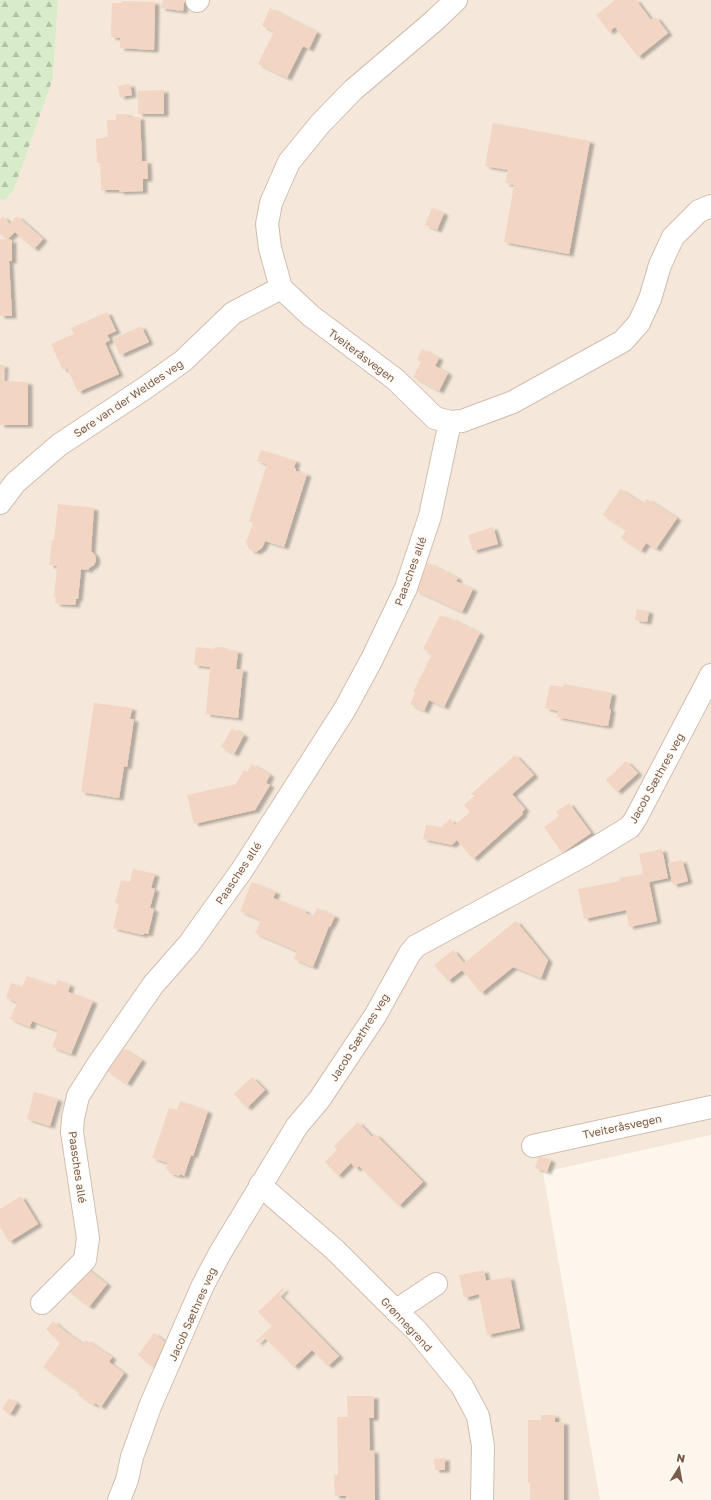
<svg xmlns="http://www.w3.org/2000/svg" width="711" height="1500" viewBox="0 0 711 1500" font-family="'Golos Text',sans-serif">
	<defs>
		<pattern id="forest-firs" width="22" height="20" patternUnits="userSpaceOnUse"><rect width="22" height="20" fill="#d8ecc9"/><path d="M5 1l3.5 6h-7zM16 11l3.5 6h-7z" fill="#b4c2a5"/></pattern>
		<filter id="shadow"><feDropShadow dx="4.5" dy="2.5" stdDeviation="1" flood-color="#0004"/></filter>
	</defs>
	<rect width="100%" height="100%" fill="#fdf6ec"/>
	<!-- residential -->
	<polygon fill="#f5e8da" points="58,0 711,0 711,1135 543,1172 600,1500 0,1500 0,199 5,199 53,78"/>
	<!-- forest -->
	<polygon fill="url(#forest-firs)" points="0,0 58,0 53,78 14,189 5,200 0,199"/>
	<!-- building -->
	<g fill="#f3d5c3" filter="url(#shadow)">
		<polygon points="163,0 184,0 183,11 161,8"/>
		<polygon points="615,0 636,0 651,20 656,17 668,33 638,57 615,27 609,32 596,15"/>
		<polygon points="122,1 155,2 154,50 120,48 120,38 111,37 112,3 122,3"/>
		<polygon points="270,8 317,32 309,49 303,46 287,78 258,64 274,31 262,26"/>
		<polygon points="130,84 132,95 120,97 118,86"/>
		<polygon points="164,90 164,114 138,114 138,91"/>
		<polygon points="116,114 128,114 128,117 140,117 142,161 147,161 148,179 143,179 143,191 120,192 119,190 101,190 100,163 97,163 96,139 108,137 107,120 116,120"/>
		<polygon points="493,123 590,141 569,254 504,242 514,185 505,183 508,170 485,166"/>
		<polygon points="432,208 444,213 437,230 425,225"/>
		<polygon points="3,216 10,224 17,216 43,239 34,249 15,232 7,240 0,234 0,220"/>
		<polygon points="0,239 12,240 12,261 9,261 12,316 0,316"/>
		<polygon points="107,312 116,331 107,335 110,340 105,343 119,374 78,392 67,368 63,370 51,344 74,334 71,328"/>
		<polygon points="141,326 149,342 120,355 113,339"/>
		<polygon points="422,349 439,358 435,366 448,373 439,391 413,377 421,362 417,360"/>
		<polygon points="0,365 4,365 3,381 28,382 28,425 0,425"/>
		<polygon points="261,450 296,461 294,468 296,469 296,471 307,474 284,547 265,541 262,548 256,552 250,550 247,545 246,542 253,523 249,521 267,464 257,461"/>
		<polygon points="620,489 643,504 647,499 677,518 656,549 646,543 641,551 621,538 626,530 603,515"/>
		<polygon points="58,504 94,508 91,551 95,555 96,560 94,565 89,568 89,570 81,569 78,599 76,599 75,605 58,604 55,602 56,597 54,597 57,566 49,565 52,540 54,540"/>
		<polygon points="493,527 498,544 473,551 468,535"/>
		<polygon points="428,563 458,578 456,581 473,589 462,612 415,590"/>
		<polygon points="637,609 649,611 647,622 635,620"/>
		<polygon points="440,615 449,620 450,618 480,633 444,707 429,700 424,711 410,704 415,693 413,692 432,654 423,649"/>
		<polygon points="196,647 215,649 215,647 223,647 223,649 238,651 236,669 243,669 238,718 206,714 210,667 194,665"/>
		<polygon points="564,684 612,693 609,709 611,709 608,726 606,725 605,726 557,717 558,711 545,708 550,685 563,687"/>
		<polygon points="94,703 132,708 130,719 134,719 127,767 124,766 119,798 81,792"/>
		<polygon points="232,728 244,735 234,754 221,747"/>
		<polygon points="515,755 534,775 512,794 525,809 522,812 523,814 473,859 457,840 452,845 423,839 426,825 441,827 450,819 455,825 470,812 464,805 474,796 471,794"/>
		<polygon points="626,761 638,773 617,792 606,780"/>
		<polygon points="252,764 270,775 266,783 270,785 255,810 194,824 187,795 236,784 244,770 247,772"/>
		<polygon points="569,803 591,833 562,853 544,827 559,816 556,812"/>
		<polygon points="662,849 668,878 649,882 657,921 629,927 626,910 584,919 578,889 620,881 619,878 643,874 639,854"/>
		<polygon points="682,860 688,881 673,885 668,863"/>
		<polygon points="133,869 155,874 151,888 155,889 150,908 154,909 148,934 144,933 143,935 113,928 119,904 115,903 121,880 130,882"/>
		<polygon points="252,882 276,892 273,898 306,911 305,913 313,916 317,908 335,916 330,927 329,926 313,967 294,959 297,951 255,933 261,920 240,911"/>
		<polygon points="516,921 548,960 541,978 513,967 481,993 462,970 448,981 434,965 453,950 464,963"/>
		<polygon points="27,976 55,986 58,980 70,985 68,992 93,1001 71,1054 52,1047 58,1031 32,1021 30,1027 10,1019 17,1002 6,998 11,983 22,987"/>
		<polygon points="121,1048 142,1060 127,1084 107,1071"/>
		<polygon points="252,1077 265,1090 247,1108 234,1094"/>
		<polygon points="34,1092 58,1099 50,1126 27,1119"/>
		<polygon points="180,1101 208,1111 193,1156 191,1155 184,1176 180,1174 179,1176 169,1173 169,1171 166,1169 168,1163 152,1158 169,1108 177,1110"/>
		<polygon points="358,1122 372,1137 375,1134 423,1182 399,1206 359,1166 356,1169 351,1163 338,1176 325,1162 337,1150 334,1146"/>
		<polygon points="539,1156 551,1160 547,1172 535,1168"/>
		<polygon points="21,1196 38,1224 9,1242 0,1227 0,1209"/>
		<polygon points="85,1267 107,1284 89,1307 67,1290"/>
		<polygon points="484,1270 486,1281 510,1277 520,1328 487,1335 479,1294 464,1298 459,1275"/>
		<polygon points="283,1288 284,1290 279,1295 339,1356 328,1366 312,1350 294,1367 264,1337 258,1343 256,1341 272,1326 258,1312"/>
		<polygon points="53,1321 67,1333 83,1344 86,1340 112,1357 109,1362 124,1373 101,1407 95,1403 94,1405 78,1395 79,1392 43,1367 60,1343 46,1329"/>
		<polygon points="154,1333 165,1342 153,1368 138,1355"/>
		<polygon points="347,1396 374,1396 374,1418 369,1418 370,1451 374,1450 375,1500 347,1500 346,1496 335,1496 334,1475 338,1475 337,1417 348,1417"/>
		<polygon points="9,1398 17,1403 10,1414 2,1409"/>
		<polygon points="541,1415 555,1415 555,1422 564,1422 564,1500 530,1500 530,1483 528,1483 528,1420 541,1420"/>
		<polygon points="445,1458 445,1470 435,1470 434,1459"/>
	</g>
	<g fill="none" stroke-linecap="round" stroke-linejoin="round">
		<!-- minor casing -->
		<g stroke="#d1beb0" stroke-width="24">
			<g id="minor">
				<polyline points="456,0 434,21 353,90 320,124 289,162 271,203 267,224 270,248 281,288 311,316 395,379 435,418 450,422 462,421 513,402 623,341 639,323 650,299 660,265 673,237 699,211 711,206"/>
				<polyline points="197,1 198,0"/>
				<polyline points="0,503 15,483 59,445 145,388 183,361 233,313 281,288"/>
				<polyline points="533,1146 711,1107"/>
				<polyline points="260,1185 335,1250 380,1295 417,1331 462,1386 478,1416 483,1446 482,1500"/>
				<polyline points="42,1303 85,1260 88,1238 72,1132 73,1118 78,1096 99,1063 153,985 189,944 242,870 345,709 372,659 406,588 430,516 450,422"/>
				<polyline points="397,1312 403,1306 436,1284"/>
				<polyline points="119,1500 127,1480 132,1457 151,1404 203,1285 220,1253 297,1126 319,1100 375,1016 410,953 416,946 584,855 630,827 636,818 711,675"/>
			</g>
		</g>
		<!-- minor -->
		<use href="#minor" stroke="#fff" stroke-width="22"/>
	</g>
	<g text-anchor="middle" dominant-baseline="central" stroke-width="3" stroke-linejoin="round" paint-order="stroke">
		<!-- street labels -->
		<g font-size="11" fill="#7a5c4d" stroke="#fffaf3">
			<text transform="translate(362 355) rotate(37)">Tveiteråsvegen</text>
			<text transform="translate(128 398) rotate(-34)">Søre van der Weldes veg</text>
			<text transform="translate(410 571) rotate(-70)">Paasches allé</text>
			<text transform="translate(656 778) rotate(-61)">Jacob Sæthres veg</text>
			<text transform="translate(238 873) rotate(-56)">Paasches allé</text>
			<text transform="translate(359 1037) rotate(-58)">Jacob Sæthres veg</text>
			<text transform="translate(622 1126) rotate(-12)">Tveiteråsvegen</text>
			<text transform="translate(78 1167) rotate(82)">Paasches allé</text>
			<text transform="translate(192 1314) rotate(-66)">Jacob Sæthres veg</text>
			<text transform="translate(407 1324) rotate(47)">Grønnegrend</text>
		</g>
	</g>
	<!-- north arrow -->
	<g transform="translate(679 1468) rotate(11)" stroke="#fffaf3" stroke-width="3" paint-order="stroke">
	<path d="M0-3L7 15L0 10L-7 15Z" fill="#7a5c4d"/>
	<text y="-6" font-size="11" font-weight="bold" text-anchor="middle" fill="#7a5c4d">N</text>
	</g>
</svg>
